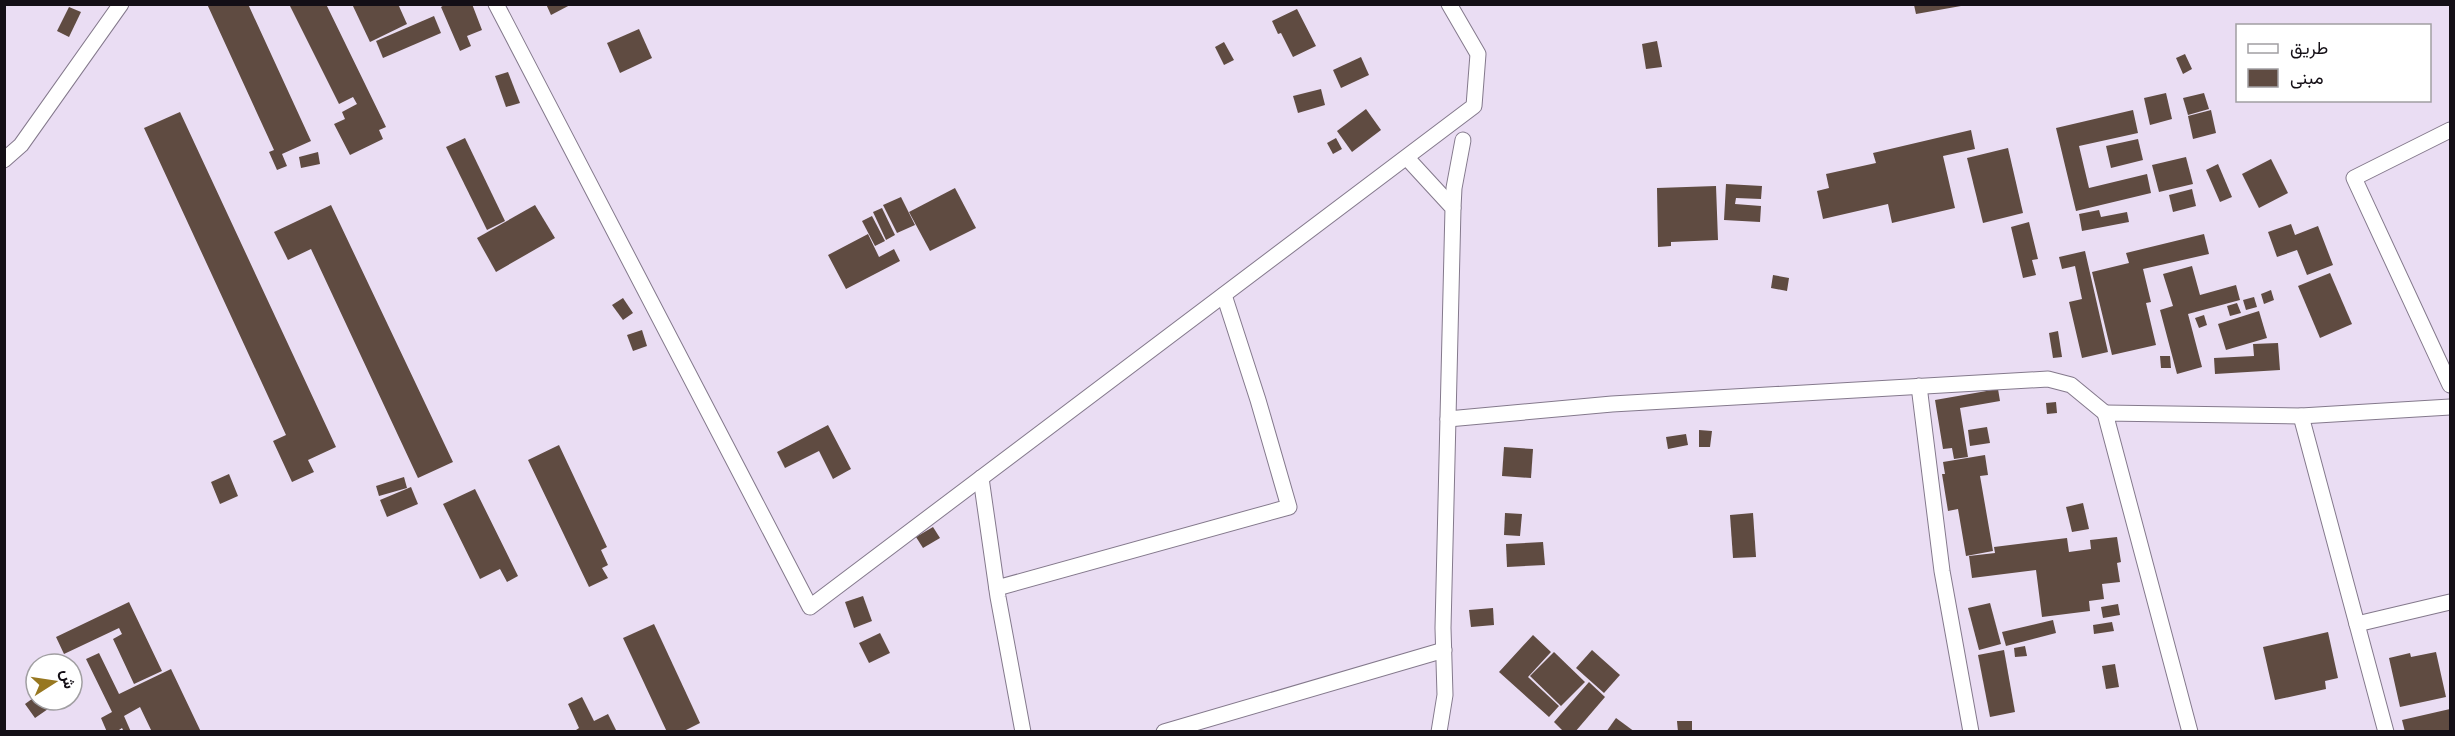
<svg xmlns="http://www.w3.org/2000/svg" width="2455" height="736" viewBox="0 0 2455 736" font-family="'Varela Round',Vazirmatn,sans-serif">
	<rect width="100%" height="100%" fill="#eaddf3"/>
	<!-- building -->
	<g fill="#5f4b41">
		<polygon points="207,4 248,4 311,141 282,154 287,166 277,170 269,152 274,150"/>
		<polygon points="289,4 326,4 386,127 379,130 383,139 350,155 334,124 345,119 342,112 357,104 353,97 339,104"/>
		<polygon points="352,4 398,4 407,24 370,42"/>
		<polygon points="446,4 472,4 482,30 467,36 471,46 460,51 441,7"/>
		<polygon points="546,4 572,4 551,15"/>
		<polygon points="1914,5 1961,5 1961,6 1916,14"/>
		<polygon points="69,7 81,12 69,37 57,31"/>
		<polygon points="1297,9 1316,46 1293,57 1281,33 1278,34 1272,21"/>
		<polygon points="434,16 441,33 383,58 376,41"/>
		<polygon points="639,29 652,58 620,73 607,43"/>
		<polygon points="1657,41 1662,67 1646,69 1642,44"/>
		<polygon points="1224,42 1234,60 1224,65 1215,47"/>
		<polygon points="2185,54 2192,69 2183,74 2176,58"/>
		<polygon points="1361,57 1369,75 1341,88 1333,70"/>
		<polygon points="508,72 520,103 506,107 495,76"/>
		<polygon points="1321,89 1325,105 1298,113 1293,96"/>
		<polygon points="2166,93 2172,119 2150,125 2144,98"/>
		<polygon points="2204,93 2209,109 2188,115 2183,98"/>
		<polygon points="1366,109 1381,130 1352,152 1337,131"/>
		<polygon points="2133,110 2138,133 2079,146 2089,188 2147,174 2151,193 2076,211 2056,128"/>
		<polygon points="2211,110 2216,133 2193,139 2188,116"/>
		<polygon points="180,112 336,447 308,460 314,472 292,482 273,441 286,435 144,128"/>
		<polygon points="1971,130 1975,149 1943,156 1955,208 1892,223 1888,204 1823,219 1817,191 1829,188 1826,174 1876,163 1873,153"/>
		<polygon points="465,138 505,221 487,230 446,147"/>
		<polygon points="1336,138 1342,149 1333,154 1327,143"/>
		<polygon points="2138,139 2143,160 2111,168 2106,146"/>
		<polygon points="2008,148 2023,213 1983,223 1967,158"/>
		<polygon points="318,152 320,164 301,168 299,157"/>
		<polygon points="2186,157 2193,184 2159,192 2152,165"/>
		<polygon points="2271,159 2288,193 2259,208 2242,174"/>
		<polygon points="2218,164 2232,197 2220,202 2206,170"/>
		<polygon points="1726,184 1762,186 1761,199 1736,198 1735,204 1761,206 1760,222 1724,220"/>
		<polygon points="1716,186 1718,240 1671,242 1671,246 1658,247 1657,188"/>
		<polygon points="955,188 976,228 930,251 909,212"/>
		<polygon points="2192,189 2196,206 2173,212 2169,195"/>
		<polygon points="901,197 915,225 897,233 883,205"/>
		<polygon points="331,205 453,462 418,478 311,249 288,260 274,232"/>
		<polygon points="535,205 555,238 496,272 477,238"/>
		<polygon points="882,208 895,235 886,240 873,212"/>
		<polygon points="2099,210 2101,217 2127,212 2129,222 2082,231 2079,214"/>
		<polygon points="872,216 885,241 875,246 862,221"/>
		<polygon points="2029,222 2038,259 2032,260 2036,275 2023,278 2011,227"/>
		<polygon points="2291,224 2295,235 2318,226 2333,265 2307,275 2297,250 2277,257 2268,232"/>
		<polygon points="868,234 879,257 894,249 900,261 846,289 828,255"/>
		<polygon points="2204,234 2209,254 2143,269 2151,302 2146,303 2156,345 2112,355 2092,272 2129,263 2126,253"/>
		<polygon points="2085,251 2108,352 2082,358 2069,302 2082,299 2075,266 2062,269 2059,257"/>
		<polygon points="2192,266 2200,295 2236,285 2240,300 2188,314 2202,367 2177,374 2160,310 2173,306 2163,274"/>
		<polygon points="2330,273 2352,324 2320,338 2298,286"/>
		<polygon points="1773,275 1789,278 1787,291 1771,288"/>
		<polygon points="2271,290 2274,300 2264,304 2261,294"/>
		<polygon points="2254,297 2257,307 2246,310 2243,300"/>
		<polygon points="623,298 633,313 623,320 612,305"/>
		<polygon points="2237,303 2241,313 2230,316 2227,306"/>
		<polygon points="2259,311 2267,338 2226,350 2218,324"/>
		<polygon points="2204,315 2207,325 2199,328 2195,318"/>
		<polygon points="642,330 647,346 633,351 627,335"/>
		<polygon points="2058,331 2062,357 2053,358 2049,333"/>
		<polygon points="2278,343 2280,370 2215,374 2214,358 2254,356 2253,344"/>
		<polygon points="2160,356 2170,356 2171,368 2161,368"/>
		<polygon points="1998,389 2000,401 1960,408 1968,457 1954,459 1952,448 1943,449 1935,400"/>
		<polygon points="2056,402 2057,413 2047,414 2046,403"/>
		<polygon points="828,425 851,469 833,479 819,451 785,468 777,452"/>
		<polygon points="1987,427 1990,443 1970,446 1968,430"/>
		<polygon points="1699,430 1712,431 1710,447 1699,447"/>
		<polygon points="1686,434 1688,445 1668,449 1666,437"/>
		<polygon points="559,445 607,547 601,550 608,565 602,568 608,578 589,587 528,460"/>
		<polygon points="1504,447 1533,449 1531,478 1502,476"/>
		<polygon points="1985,455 1988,475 1980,476 1993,551 1966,556 1958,509 1948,511 1942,474 1945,474 1943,462"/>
		<polygon points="229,474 238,496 220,504 211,482"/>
		<polygon points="404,477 407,488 379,496 376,486"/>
		<polygon points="411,487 418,504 387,517 380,500"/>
		<polygon points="475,489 518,576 507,582 500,569 480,579 443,504"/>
		<polygon points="2083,503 2089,529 2072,532 2066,507"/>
		<polygon points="1505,513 1522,514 1520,536 1504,535"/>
		<polygon points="1753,513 1756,557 1733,558 1730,515"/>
		<polygon points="933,527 940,538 923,548 916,537"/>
		<polygon points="2117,537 2121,562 2117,563 2120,582 2102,584 2104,599 2089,601 2090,611 2042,617 2036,570 1972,578 1969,556 1995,553 1994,547 2067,538 2069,552 2091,549 2090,540"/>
		<polygon points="1543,542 1545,565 1507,567 1506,544"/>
		<polygon points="863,596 872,621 854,628 845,602"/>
		<polygon points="129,602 162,671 134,684 113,639 122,634 119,628 64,654 56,637"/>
		<polygon points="1990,603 2001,644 1979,650 1968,608"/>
		<polygon points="2118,604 2120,615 2103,618 2101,607"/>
		<polygon points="1493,608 1494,625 1471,627 1469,610"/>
		<polygon points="2053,620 2056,633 2006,646 2002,632"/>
		<polygon points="2112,622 2114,631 2094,634 2093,625"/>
		<polygon points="654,624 700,723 682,732 667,732 623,638"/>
		<polygon points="2328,632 2338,678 2325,681 2326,689 2275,700 2263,647"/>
		<polygon points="880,633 890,653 869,663 859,643"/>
		<polygon points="1533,635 1551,652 1528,677 1559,706 1549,717 1499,672"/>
		<polygon points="2025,646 2027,656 2015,657 2014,648"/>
		<polygon points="1592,650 1620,675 1604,693 1576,668"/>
		<polygon points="2004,650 2015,712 1990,717 1978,655"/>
		<polygon points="1554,652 1585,682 1561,706 1530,676"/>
		<polygon points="2436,652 2446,697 2400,707 2389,658 2410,653 2411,657"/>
		<polygon points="99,653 119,694 171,669 201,732 152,732 140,707 124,716 131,732 124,732 122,728 116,732 107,732 101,718 112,712 86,659"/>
		<polygon points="2115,664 2119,687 2106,689 2102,666"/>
		<polygon points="1589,682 1605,697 1575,732 1564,732 1554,722"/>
		<polygon points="36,696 36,700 61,700 35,718 25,704"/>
		<polygon points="582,697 594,721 608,714 617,732 573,732 579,728 568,704"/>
		<polygon points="2450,709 2450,732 2405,732 2402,720"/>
		<polygon points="1616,718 1635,732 1606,732"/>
		<polygon points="1677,721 1692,721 1692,732 1678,732"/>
	</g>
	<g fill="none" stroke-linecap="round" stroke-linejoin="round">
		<!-- minor casing -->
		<g stroke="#84798c" stroke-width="17">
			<g id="minor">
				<polyline points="496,4 810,607 1474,106 1478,54 1449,4"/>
				<polyline points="2450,130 2354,178 2450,385"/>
				<polyline points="1407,158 1453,208 1443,628 1445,695 1439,732"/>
				<polyline points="4,160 21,145 121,4"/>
				<polyline points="1453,208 1454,188 1463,140"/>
				<polyline points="1919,386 1942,571 1971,732"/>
				<polyline points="2301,416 2386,732"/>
				<polyline points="1448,419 1612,404 2048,379 2071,385 2105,413"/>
				<polyline points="981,478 998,597 1023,732"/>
				<polyline points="997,588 1289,507 1258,400 1224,295"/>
				<polyline points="2357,624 2450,602"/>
				<polyline points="1164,732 1444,650"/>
				<polyline points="2190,732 2105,413 2301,416 2450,407"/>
			</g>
		</g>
		<!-- minor -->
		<use href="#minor" stroke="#fff" stroke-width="15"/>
	</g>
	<!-- border -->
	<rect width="2455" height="736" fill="none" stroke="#140f16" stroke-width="12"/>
	<!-- legend -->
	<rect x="2236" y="24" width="195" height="78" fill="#ffffff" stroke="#a19fa2" stroke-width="1.5"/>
	<rect x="2248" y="44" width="30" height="9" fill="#ffffff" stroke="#a19fa2" stroke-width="1.5"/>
	<text x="2290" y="54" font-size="18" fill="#140f16">طريق</text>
	<rect x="2248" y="69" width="30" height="18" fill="#5f4b41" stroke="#a19fa2" stroke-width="1.5"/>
	<text x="2290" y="84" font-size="18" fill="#140f16">مبنى</text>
	<!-- north arrow -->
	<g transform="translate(54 682) rotate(78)"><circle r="28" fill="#ffffff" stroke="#a19fa2" stroke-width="1.5"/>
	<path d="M0-4.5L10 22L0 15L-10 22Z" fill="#977720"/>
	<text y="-9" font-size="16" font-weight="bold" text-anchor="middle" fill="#140f16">ش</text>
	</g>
</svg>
